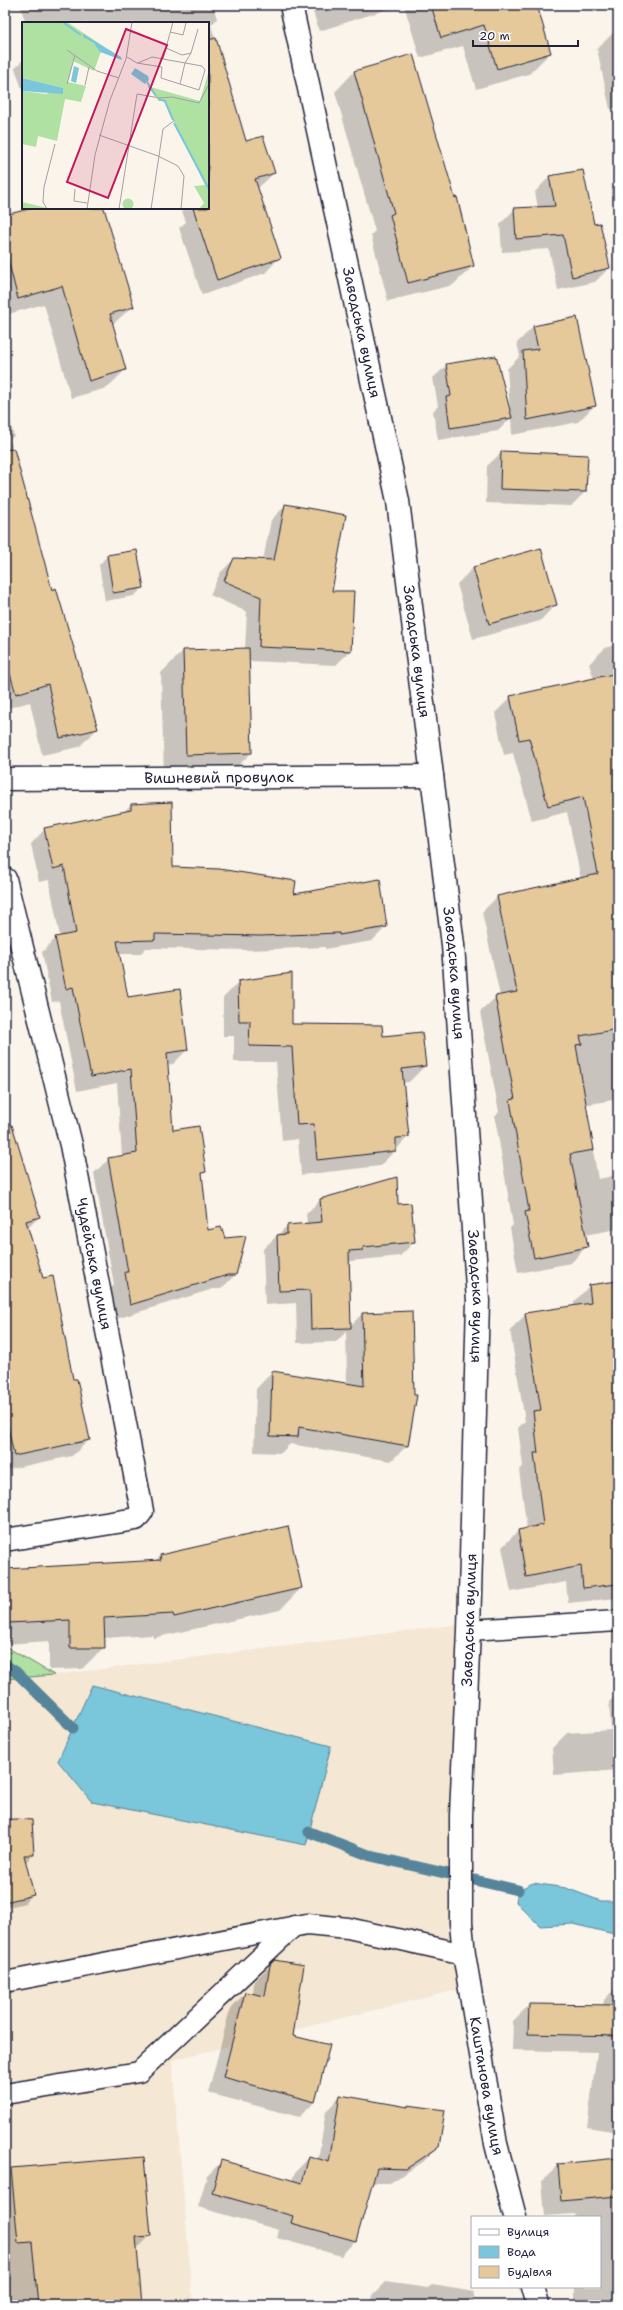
<svg xmlns="http://www.w3.org/2000/svg" width="623" height="2310" viewBox="0 0 623 2310" font-family="'Shantell Sans',sans-serif">
	<rect width="100%" height="100%" fill="#faf4eb"/>
	<filter id="ink" filterUnits="userSpaceOnUse"><feTurbulence type="fractalNoise" baseFrequency=".025" numOctaves="2"/><feDisplacementMap in="SourceGraphic" scale="8" xChannelSelector="R" yChannelSelector="G"/><feConvolveMatrix kernelMatrix="1 2 1 2 8 2 1 2 1" color-interpolation-filters="sRGB"/></filter>
	<g filter="url(#ink)">
		<!-- built -->
		<polygon fill="#f4e7d3" points="462,1624 459,1790 450,1914 460,1989 172,2060 193,2305 5,2305 5,1679 54,1675"/>
		<!-- green -->
		<polygon fill="#aee1a2" stroke="#68826e" points="5,1646 54,1675 5,1679"/>
		<!-- water -->
		<g fill="#7ac6da" stroke="#57849a">
			<polygon points="92,1685 331,1746 306,1845 92,1802 58,1761"/>
			<polygon points="533,1883 566,1888 601,1901 618,1901 618,1935 573,1924 540,1926 516,1902 518,1890"/>
		</g>
		<!-- shadow -->
		<g fill="#0003">
			<polygon points="25,5 213,5 217,19 211,25 245,142 274,173 257,189 280,257 265,273 202,295 179,228 186,222 181,208 208,208 208,23 26,23 21,9"/>
			<polygon points="311,5 401,5 319,31"/>
			<polygon points="404,5 536,5 550,53 529,74 476,89 463,46 420,58"/>
			<polygon points="618,32 618,107 610,109 597,49 613,33"/>
			<polygon points="412,56 473,266 453,285 388,301 371,235 375,231 335,92 354,72"/>
			<polygon points="23,60 23,92 15,68"/>
			<polygon points="582,171 593,226 609,268 595,282 558,290 549,249 502,252 500,224 515,209 538,208 535,192 549,177"/>
			<polygon points="37,208 99,208 133,306 112,325 125,370 107,388 71,398 44,304 5,315 5,216"/>
			<polygon points="533,327 595,405 578,422 512,435 511,418 498,431 438,440 433,411 438,406 433,378 447,365 510,411 507,369 520,356 517,343"/>
			<polygon points="5,401 14,436 10,439 51,591 97,729 79,747 42,755 30,702 5,709"/>
			<polygon points="502,452 585,492 571,506 486,503 487,466"/>
			<polygon points="285,506 331,592 350,651 336,665 248,661 251,753 229,775 164,777 161,673 183,651 245,649 247,612 210,595 220,573 234,559 263,560 271,520"/>
			<polygon points="137,551 143,588 134,596 105,601 99,565 107,556"/>
			<polygon points="473,568 556,604 540,621 473,639 457,584"/>
			<polygon points="618,644 618,1099 585,1105 598,1179 618,1175 618,1229 584,1235 586,1247 571,1263 518,1273 510,1228 513,1225 495,1117 499,1112 480,1012 496,997 500,996 482,912 497,897 581,879 567,812 532,821 513,753 504,755 495,713 511,697 594,679 589,664 605,648"/>
			<polygon points="131,805 172,868 292,895 386,927 372,941 325,949 325,947 246,950 146,948 140,954 119,954 127,998 187,1050 173,1064 167,1065 172,1131 205,1172 202,1175 208,1232 235,1275 221,1289 213,1289 116,1319 111,1288 114,1285 94,1173 109,1159 122,1157 117,1083 77,1091 59,1001 52,1002 42,952 56,938 60,937 49,880 39,882 31,844 45,829 122,813"/>
			<polygon points="239,982 291,1025 382,1038 425,1066 409,1082 402,1083 408,1137 380,1166 301,1175 298,1139 282,1141 276,1062 234,1062 234,1036 223,1036 223,998"/>
			<polygon points="5,1176 39,1217 27,1229 89,1440 72,1456 5,1470"/>
			<polygon points="320,1200 397,1205 414,1242 400,1256 351,1261 348,1263 350,1326 362,1314 413,1395 408,1445 391,1461 290,1444 281,1453 254,1452 256,1389 272,1372 347,1385 346,1332 336,1342 297,1343 296,1303 265,1305 263,1249 287,1226 307,1225 306,1214"/>
			<polygon points="618,1282 618,1598 568,1603 566,1582 511,1592 502,1547 518,1531 527,1529 519,1470 523,1466 518,1428 525,1421 510,1330 526,1314 574,1307 574,1302 589,1286"/>
			<polygon points="160,1556 301,1588 280,1610 153,1638 152,1635 103,1638 104,1647 82,1669 49,1670 49,1641 5,1644 5,1570 154,1562"/>
			<polygon points="618,1693 618,1770 554,1775 552,1748 567,1733 611,1730 609,1702"/>
			<polygon points="5,1822 33,1855 25,1863 33,1894 25,1903 5,1908"/>
			<polygon points="275,1961 292,2036 329,2046 315,2102 299,2117 208,2093 230,2009 245,1993 253,1995 254,1981"/>
			<polygon points="618,1985 618,2132 587,2127 597,2052 512,2050 513,2021 529,2005 603,2006 604,2000"/>
			<polygon points="341,2096 407,2107 409,2106 438,2147 423,2162 390,2183 372,2183 355,2241 341,2256 277,2238 279,2230 198,2207 207,2176 222,2161 292,2181 295,2172 310,2157 318,2160 326,2111"/>
			<polygon points="559,2165 618,2165 618,2305 575,2305 575,2287 600,2287 600,2217 574,2217 575,2214 545,2216 542,2181"/>
			<polygon points="12,2169 150,2236 136,2250 141,2305 10,2305 5,2268 5,2176"/>
			<polygon points="385,2282 428,2288 432,2285 475,2292 472,2305 370,2305 372,2295"/>
		</g>
		<g fill="none" stroke-linecap="round" stroke-linejoin="round">
			<!-- stream -->
			<g stroke="#57849a" stroke-width="11">
				<polyline points="5,1665 16,1672 73,1728"/>
				<polyline points="309,1832 371,1856 518,1890"/>
			</g>
		</g>
		<!-- building -->
		<g fill="#e6c99a" stroke="#22223b">
			<polygon points="431,5 537,5 551,53 497,69 484,25 441,38"/>
			<polygon points="216,38 246,141 263,136 275,173 255,179 281,258 217,280 193,208 208,208 208,40"/>
			<polygon points="413,54 455,198 457,197 474,266 408,283 390,215 394,213 354,71"/>
			<polygon points="583,170 594,224 600,223 610,268 572,277 563,235 516,239 514,208 555,206 549,176"/>
			<polygon points="33,208 104,208 134,307 110,314 126,370 89,381 62,286 18,299 5,248 5,215"/>
			<polygon points="577,317 596,406 527,420 523,351 538,349 533,326"/>
			<polygon points="496,356 512,418 450,428 446,397 451,396 446,364"/>
			<polygon points="14,449 52,590 56,588 98,729 60,738 48,684 16,694 5,657 5,450"/>
			<polygon points="501,451 588,455 586,492 500,489"/>
			<polygon points="285,504 346,515 332,591 354,591 351,651 259,647 261,597 224,581 234,558 274,560"/>
			<polygon points="541,548 557,605 489,624 473,567"/>
			<polygon points="137,550 144,588 113,593 107,555"/>
			<polygon points="249,648 252,753 186,755 183,650"/>
			<polygon points="618,673 618,1029 580,1036 582,1044 576,1045 594,1150 570,1154 588,1247 534,1258 525,1212 529,1211 510,1100 515,1099 495,996 517,992 497,896 598,874 583,797 548,806 529,738 519,740 510,696"/>
			<polygon points="172,802 173,867 219,869 296,881 294,894 380,879 387,927 339,935 339,933 261,936 155,934 155,940 117,941 128,997 180,989 188,1050 167,1053 173,1130 199,1126 206,1172 202,1173 208,1230 221,1227 225,1238 246,1236 236,1275 228,1275 130,1305 125,1272 128,1272 108,1158 137,1153 131,1069 91,1077 73,987 66,989 55,937 76,933 64,866 53,869 44,828 131,810 131,804"/>
			<polygon points="292,973 292,1024 382,1025 383,1036 422,1032 426,1066 402,1069 409,1137 396,1138 396,1151 317,1160 314,1124 297,1125 292,1047 249,1046 250,1021 239,1021 238,981"/>
			<polygon points="12,1125 40,1217 26,1221 43,1278 53,1276 73,1379 77,1379 90,1440 14,1456 5,1412 5,1126"/>
			<polygon points="397,1177 398,1204 411,1203 415,1242 363,1247 363,1250 349,1251 351,1328 311,1329 310,1290 279,1291 277,1235 287,1234 287,1225 322,1222 320,1199"/>
			<polygon points="618,1281 618,1584 583,1588 581,1566 526,1577 518,1530 543,1525 534,1453 538,1453 533,1411 541,1410 525,1313 591,1303 589,1285"/>
			<polygon points="412,1311 414,1395 417,1395 408,1446 299,1427 298,1437 270,1436 272,1371 364,1386 362,1313"/>
			<polygon points="288,1526 302,1588 174,1617 173,1614 104,1618 105,1648 70,1648 70,1620 8,1623 5,1603 5,1569 161,1560 160,1555"/>
			<polygon points="15,1819 32,1820 34,1855 24,1855 34,1895 5,1902 5,1820"/>
			<polygon points="274,1960 304,1965 293,2036 330,2045 315,2102 223,2077 245,1992 265,1996 270,1965"/>
			<polygon points="529,2004 618,2005 618,2036 528,2034"/>
			<polygon points="340,2095 408,2107 408,2105 445,2110 439,2147 406,2169 377,2168 356,2241 291,2223 293,2216 212,2193 221,2160 302,2183 309,2156 329,2162"/>
			<polygon points="144,2157 151,2236 136,2237 142,2305 38,2305 32,2242 18,2243 11,2168"/>
			<polygon points="618,2158 618,2196 561,2201 558,2164"/>
		</g>
		<g fill="none" stroke-linecap="round" stroke-linejoin="round">
			<!-- lane casing -->
			<g stroke="#22223b" stroke-width="23">
				<g id="lane">
					<polyline points="469,1630 618,1621"/>
					<polyline points="5,1982 307,1924 348,1928 464,1954"/>
					<polyline points="5,2094 139,2072 294,1926"/>
				</g>
			</g>
			<!-- street casing -->
			<g stroke="#22223b" stroke-width="25">
				<g id="street">
					<path id="s1" d="M5 779 432 776"/>
					<path id="s2" d="M5 879 71 1145 142 1511 136 1519 5 1540"/>
				</g>
			</g>
			<!-- secondary casing -->
			<g stroke="#22223b" stroke-width="25">
				<g id="secondary">
					<path id="s3" d="M291 5 398 501 453 945 478 1301 469 1630 461 1815V1923L464 1954 496 2144 515 2217"/>
					<polyline points="533,2287 538,2305"/>
				</g>
			</g>
			<!-- lane -->
			<use href="#lane" stroke="#fff" stroke-width="20"/>
			<!-- street -->
			<use href="#street" stroke="#fff" stroke-width="22"/>
			<!-- secondary -->
			<use href="#secondary" stroke="#fff" stroke-width="22"/>
		</g>
	</g>
	<g text-anchor="middle" dominant-baseline="central" stroke-width="4" stroke-linejoin="round" paint-order="stroke">
		<!-- street labels -->
		<g font-size="15" fill="#22223b" stroke="#fff">
			<text stroke="none"><textPath href="#s3" startOffset="335">Заводська вулиця</textPath></text>
			<text stroke="none"><textPath href="#s3" startOffset="659">Заводська вулиця</textPath></text>
			<text stroke="none"><textPath href="#s1" startOffset="214">Вишневий провулок</textPath></text>
			<text stroke="none"><textPath href="#s3" startOffset="983">Заводська вулиця</textPath></text>
			<text stroke="none"><textPath href="#s2" startOffset="395">Чудейська вулиця</textPath></text>
			<text stroke="none"><textPath href="#s3" startOffset="1307">Заводська вулиця</textPath></text>
			<text transform="translate(469 1620) rotate(-88)">Заводська вулиця</text>
			<text stroke="none"><textPath href="#s3" startOffset="2099">Каштанова вулиця</textPath></text>
		</g>
	</g>
	<!-- overview -->
	<g transform="translate(22 22)">
		<rect width="187" height="187" fill="#faf4eb"/>
		<path d="M0 0H45L81 24 72 49 51 39 46 60 64 64 59 80 43 77 35 119 16 114 14 125 0 122V69L24 72 41 66 0 56ZM187 48V187H177L182 181 172 164 183 163 142 79H137L125 64 178 79ZM100.5 182a5.5 5.5 0 1 1 11 0a5.5 5.5 0 1 1-11 0ZM0 180 25 186 0 187Z" fill="#aee1a2"/>
		<path d="M61 12 99 35 100 38 78 30 72 21 61 15ZM52 44 57 46 54 61 49 59ZM113 46 126 54 127 58 123 62 109 52ZM0 56 41 66V72L0 69Z" fill="#7ac6da"/>
		<path fill="none" stroke="#7ac6da" stroke-width="2" d="M42 1 59 13M125 60 134 74M136 77 143 79 151 98M152 101 187 167"/>
		<path fill="none" stroke="#a4a0a5" stroke-width="1" d="M148 10 161 13 164 1 161 0M144 26 160 33 169 31 176 7M45 28 75 49 97 56M105 35 115 41 140 45 139 56 177 68 183 48 180 44 130 35 116 41M141 37 151 0M45 62 53 33M158 62 163 41 169 31M63 63 67 45M77 113 136 134 156 144 162 154 159 187M53 167 52 179 65 181M25 187 21 180 22 165 33 122M65 187 73 133 88 78 104 37 110 0M97 187 115 72 138 76 150 75 177 81 187 62M129 187 141 107 153 98"/>
		<path fill="#c2185b" fill-opacity="0.15" stroke="#c2185b" stroke-width="2" d="M104 7 145 23 86 176 45 160Z"/>
		<rect width="187" height="187" fill="none" stroke="#22223b" stroke-width="2"/>
	</g>
	<!-- margin -->
	<rect width="623" height="2310" fill="none" stroke="#fff" stroke-width="20"/>
	<rect x="10" y="10" width="603" height="2290" fill="none" stroke="#22223b" stroke-width="1.5" filter="url(#ink)"/>
	<!-- legend -->
	<rect x="471" y="2216" width="130" height="72" fill="#ffffff" stroke="#a7a7b1"/>
	<rect x="479" y="2229" width="20" height="6" fill="#ffffff" stroke="#a7a7b1"/>
	<text x="507" y="2236" font-size="12" fill="#22223b">Вулиця</text>
	<rect x="479" y="2246" width="20" height="12" fill="#7ac6da" stroke="#a7a7b1"/>
	<text x="507" y="2256" font-size="12" fill="#22223b">Вода</text>
	<rect x="479" y="2266" width="20" height="12" fill="#e6c99a" stroke="#a7a7b1"/>
	<text x="507" y="2276" font-size="12" fill="#22223b">Будівля</text>
	<!-- scale -->
	<path d="M473 40v6h105v-6" fill="none" stroke="#22223b" stroke-width="2"/>
	<text x="479" y="40" font-size="12" fill="#22223b" stroke="#ffffff" stroke-width="3" paint-order="stroke">20 m</text>
</svg>
